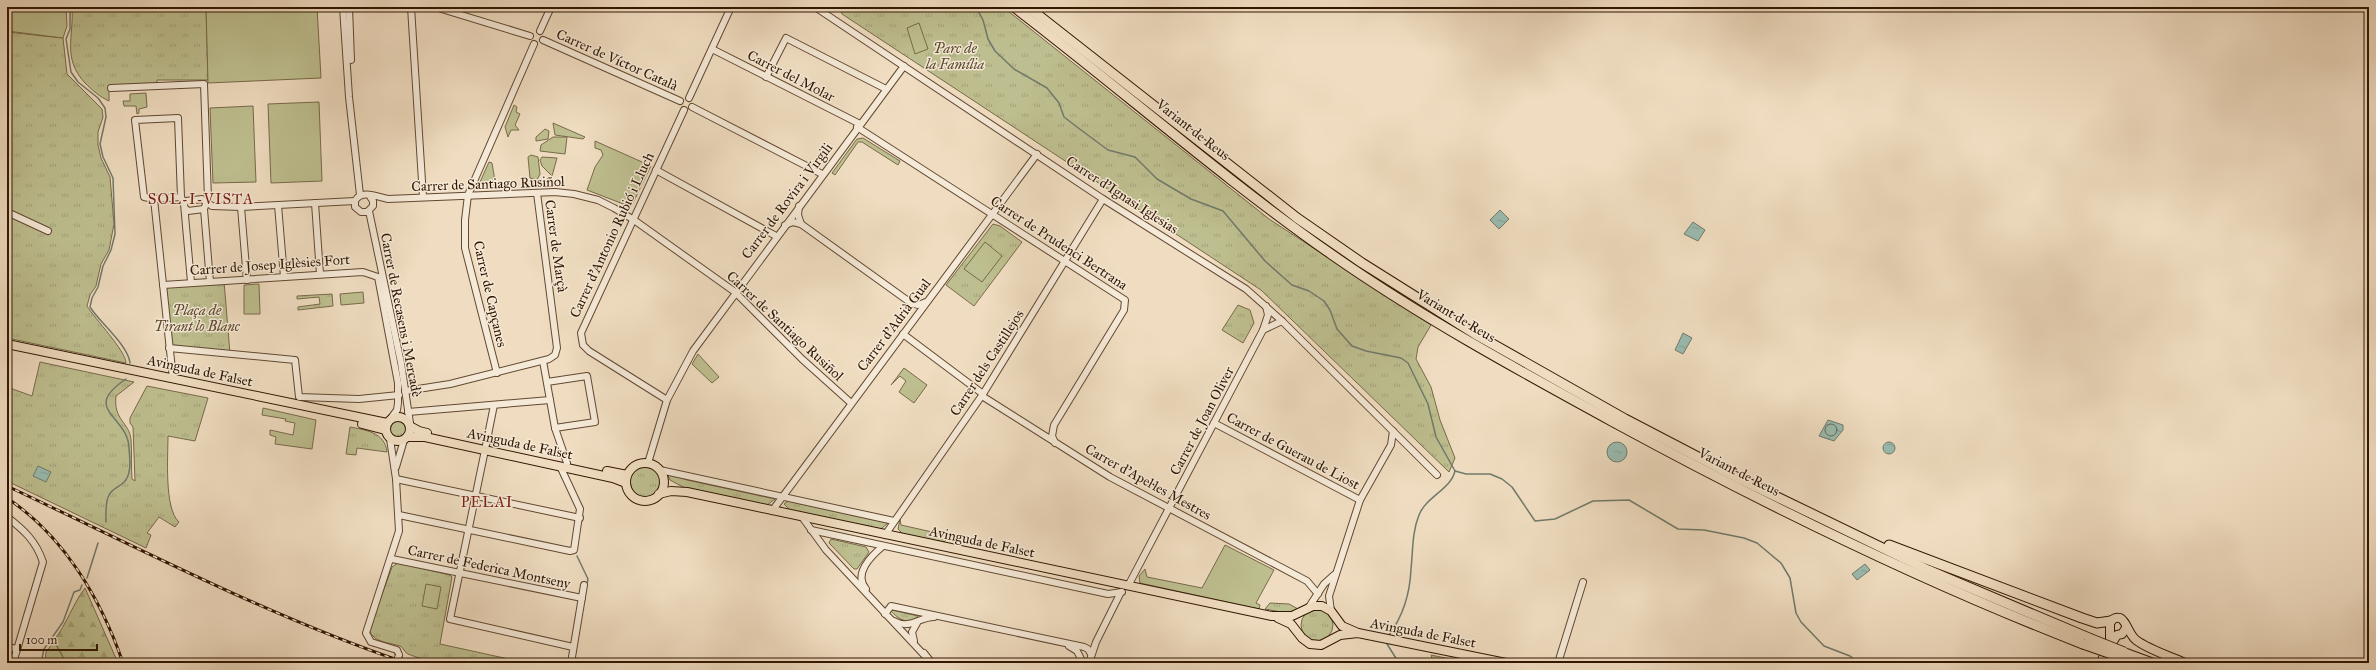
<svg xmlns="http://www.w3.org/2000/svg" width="2376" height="670" viewBox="0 0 2376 670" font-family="'IM FELL Great Primer',serif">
	<defs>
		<pattern id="grass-tufts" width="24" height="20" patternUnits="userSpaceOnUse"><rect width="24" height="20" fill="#bebf90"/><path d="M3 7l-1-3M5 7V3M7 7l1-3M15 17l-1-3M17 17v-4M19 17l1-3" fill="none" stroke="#a4a37b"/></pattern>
		<pattern id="forest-firs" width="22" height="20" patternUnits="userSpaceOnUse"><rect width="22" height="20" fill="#bebf90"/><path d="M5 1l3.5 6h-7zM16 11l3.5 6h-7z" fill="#a4a37b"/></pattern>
		<pattern id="water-ripples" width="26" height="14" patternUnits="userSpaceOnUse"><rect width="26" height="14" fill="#9abcb1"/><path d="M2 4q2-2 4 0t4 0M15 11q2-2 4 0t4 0" fill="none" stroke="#85a197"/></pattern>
	</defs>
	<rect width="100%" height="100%" fill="#f0ddc1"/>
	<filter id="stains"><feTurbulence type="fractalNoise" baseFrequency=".005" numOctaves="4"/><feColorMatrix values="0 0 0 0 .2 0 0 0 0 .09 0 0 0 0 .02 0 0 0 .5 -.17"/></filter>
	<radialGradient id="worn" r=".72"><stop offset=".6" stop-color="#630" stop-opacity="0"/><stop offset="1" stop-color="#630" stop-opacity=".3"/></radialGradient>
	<!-- grass -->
	<g fill="url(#grass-tufts)" stroke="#786a49">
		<path d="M72 7H206L208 80H157V84L109 87V101C100 97 92 90 85 83 62 58 74 37 72 7Z"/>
		<polygon points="839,7 1003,7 1269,219 1431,325 1418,347 1416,359 1431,387 1440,420 1455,458 1449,472 1261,290 842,14"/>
		<path d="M7 32 63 38 67 74 102 109 103 117 98 132V145L101 158 110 177 114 224 109 250 101 264 96 286 90 295 87 306C95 319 126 351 126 363L7 338Z"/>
		<polygon points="993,224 1000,226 1022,242 974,306 946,285"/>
		<polygon points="224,281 230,354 169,348 163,285"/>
		<polygon points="332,294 333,306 298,310 298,307 320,304 319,297 297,299 297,296"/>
		<polygon points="1238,305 1250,310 1254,323 1243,343 1222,330"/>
		<path d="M40 362 134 382 116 396C113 420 130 423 131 440 132 453 131 466 132 479L135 481 133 427 130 423V418L147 386 208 398 195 441 168 436C168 456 164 509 179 522L175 527 159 517 147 533 151 535 146 548 7 481V387L32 396Z"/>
		<circle cx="398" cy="429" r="8"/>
		<path d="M350 427C365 430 385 432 387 452L357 448 356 455 346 454Z"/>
		<circle cx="645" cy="482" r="15"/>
		<polygon points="667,473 687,480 775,499 767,505 683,487 670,480"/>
		<polygon points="788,501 888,523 881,529 790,510 784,504"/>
		<polygon points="900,519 901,525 950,536 944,542 903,534 898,529"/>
		<polygon points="831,539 866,547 869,552 857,569 854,569 829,543"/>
		<path d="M398 563 450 575 452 577 440 644 527 663C488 663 444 669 408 654 404 652 404 648 400 646 388 642 374 643 369 630L392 567Z"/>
		<polygon points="1270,603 1289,604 1298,609 1287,613 1265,609"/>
		<circle cx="1317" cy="625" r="16"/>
		<path d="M891 611 892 610 918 616C909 626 898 619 891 611Z"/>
		<polygon points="1431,655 1455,660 1455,662 1433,663"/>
	</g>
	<!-- forest -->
	<path fill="url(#forest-firs)" stroke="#786a49" d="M85 588 118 663H66L54 640C67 624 72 605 85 588Z"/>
	<!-- garden -->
	<g fill="#bebf90" stroke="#786a49">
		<polygon points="7,7 66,7 67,26 63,38 7,31"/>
		<polygon points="206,7 317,7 321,78 208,83"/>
		<polygon points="919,23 928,49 915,54 907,28"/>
		<polygon points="146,93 147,107 139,109 139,113 137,114 136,106 124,106 123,101 130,101 130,94"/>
		<polygon points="319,102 322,181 271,183 268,104"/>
		<polygon points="514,105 517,107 516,112 520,114 515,125 519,130 511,130 508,137 505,127"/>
		<polygon points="253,106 256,182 213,183 210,108"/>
		<polygon points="553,123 585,137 583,139 555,135"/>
		<polygon points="545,129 549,131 548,139 536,141 536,137"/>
		<polygon points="553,137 567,137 565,154 540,151 541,145"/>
		<polygon points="863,138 900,161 898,165 862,142 858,142 835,175 832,173 857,139"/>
		<polygon points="595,141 651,166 631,207 587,190 595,167 603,155 601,150 595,148"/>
		<polygon points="531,155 538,157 540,174 537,180 530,178 528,157"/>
		<polygon points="542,157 557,158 552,176 542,166 540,160"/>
		<polygon points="489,162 492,163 496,187 484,187 480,182"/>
		<polygon points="985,242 1002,256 982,282 964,269"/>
		<polygon points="259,284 260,314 244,314 244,285"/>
		<polygon points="363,292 364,303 341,305 340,294"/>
		<polygon points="698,354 719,377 712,383 692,364"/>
		<polygon points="904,368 927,385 914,403 899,392 906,381 900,376 891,385"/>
		<polygon points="263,408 316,420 312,449 275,444 276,437 270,435 270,430 293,435 295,423 285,421 286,419 262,415"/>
		<polygon points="1225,545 1274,570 1256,603 1260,605 1259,609 1140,583 1139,576 1145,569 1147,577 1202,588"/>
		<polygon points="426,584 441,587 437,609 422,606"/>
		<polygon points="53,643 55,643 66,663 45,663 46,652"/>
	</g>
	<!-- water -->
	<g fill="url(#water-ripples)" stroke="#707a6b">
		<polygon points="1500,210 1509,219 1499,229 1490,220"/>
		<polygon points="1693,222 1705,230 1698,241 1684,234"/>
		<polygon points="1683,333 1692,338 1683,354 1675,350"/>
		<polygon points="1828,420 1843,425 1843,430 1834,441 1819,436"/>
		<circle cx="1889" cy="448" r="6"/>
		<circle cx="1617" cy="452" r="10"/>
		<polygon points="38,466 51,472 46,482 33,476"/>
		<polygon points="1865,564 1870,570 1857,580 1852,574"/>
	</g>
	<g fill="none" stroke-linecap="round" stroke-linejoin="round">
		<!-- shore -->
		<circle stroke="#66695a" stroke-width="1" cx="1831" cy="430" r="6"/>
		<!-- stream -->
		<g stroke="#707a6b" stroke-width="1.5">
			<path d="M70 7V29L66 39 71 72 78 82 98 98 105 108 106 117 100 144 103 157 113 178 115 234 111 250 103 266 98 287 92 298 90 307C100 323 128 345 130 363"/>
			<polyline points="976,7 983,20 988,39 995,51 1014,69 1047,88 1059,103 1064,117 1077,127 1108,150 1135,157 1157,179 1191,199 1223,211 1265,261 1292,285 1309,291 1324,301 1330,310 1337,329 1352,346 1366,351 1401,358 1408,363 1428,404 1436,437 1455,471"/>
			<polyline points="1455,471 1466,474 1490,474 1502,479 1512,487 1535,521 1555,519 1593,501 1629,500 1678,529 1704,530 1744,538 1757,543 1781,563 1790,578 1796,613 1801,622 1824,646 1850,656 1859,663"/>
			<path d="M106 522C106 513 105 502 109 495 112 489 119 487 123 483 132 476 130 459 129 448 128 415 80 410 126 379"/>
			<polyline points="577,556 588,579 587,584"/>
			<polyline points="87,578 98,543"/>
			<path d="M1389 635C1403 616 1410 593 1411 569 1413 551 1412 532 1419 515 1426 497 1451 489 1455 471"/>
			<polyline points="1387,644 1399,663"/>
			<polyline points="41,663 44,649 63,622 74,592 80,590 82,585"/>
		</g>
		<!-- minor casing -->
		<g stroke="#614832" stroke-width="8">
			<g id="minor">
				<polyline points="343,7 349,97 360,195"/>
				<polyline points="349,7 351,60"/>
				<polyline points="411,7 423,197"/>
				<polyline points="435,7 530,36"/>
				<polyline points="815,7 1103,199 1246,289 1282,321 1437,475"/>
				<polyline points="540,31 551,7"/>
				<polyline points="543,40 680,101"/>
				<polyline points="712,49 860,124"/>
				<polyline points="766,77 786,38 886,89"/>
				<polyline points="111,88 204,84 208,199 204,209 188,211 185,208"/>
				<polyline points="689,98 731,7"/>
				<polyline points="692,107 822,174"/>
				<polyline points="857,127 1125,300 1124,310 1054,425 1052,436 1055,443"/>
				<polyline points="656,170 776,236"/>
				<path d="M369 195 373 201V206L367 212H361L355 207V201C361 189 378 197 388 199L555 192 574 194 598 200 614 208 634 220 735 292 802 359 851 403"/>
				<polyline points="181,197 154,199 144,197 135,120 178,118 181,197 184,204 191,282"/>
				<polyline points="154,199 173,379"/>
				<polyline points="315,203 320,274"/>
				<polyline points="184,204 186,201 202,199 212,206 241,207 355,201"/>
				<polyline points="278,205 284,277"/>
				<polyline points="799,206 798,215 801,224"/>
				<polyline points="241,207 247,280"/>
				<polyline points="204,209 210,282"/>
				<polyline points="369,211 401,363 410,423"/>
				<polyline points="7,212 48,231"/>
				<polyline points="785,225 793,222 801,224 911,303 918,305 926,302"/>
				<polyline points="378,277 398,383 398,403 397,410 391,418"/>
				<polyline points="163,285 363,272 378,277"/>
				<polyline points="1263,330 1282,321"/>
				<polyline points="903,334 983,394"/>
				<polyline points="169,348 295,360 299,397 359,399 399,395"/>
				<polyline points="543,361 555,428 567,463"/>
				<polyline points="497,373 465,248 465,220 468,195 534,44"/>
				<polyline points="547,382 587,376 595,422 555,428"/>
				<polyline points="405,391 450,384 549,359 555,355 557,348 537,193"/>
				<polyline points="982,396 1110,477 1307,581 1318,594"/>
				<polyline points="667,400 589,351 583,345 581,333 684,110"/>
				<polyline points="408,412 550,400"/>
				<polyline points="1214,423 1360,500"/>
				<polyline points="390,439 396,479 399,531 366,633 371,642 397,650 399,655"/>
				<polyline points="486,445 494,405"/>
				<polyline points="485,450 450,619 573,647"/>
				<polyline points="648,463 667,400 693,351 904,66"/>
				<polyline points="396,467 404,440"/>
				<polyline points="660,470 894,521"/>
				<polyline points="396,479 580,518"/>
				<polyline points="772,511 1037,154"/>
				<polyline points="399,515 570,551 574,550 580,509 560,466"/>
				<path d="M7 517C24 530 36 541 43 562L13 663"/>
				<polyline points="802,517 826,550 926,657"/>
				<polyline points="811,530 1108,594 1122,592"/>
				<polyline points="885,535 983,394 1103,199"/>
				<polyline points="392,559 582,598"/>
				<polyline points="1128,586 1263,330 1268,315 1266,306"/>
				<path d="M866 589C853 574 871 556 883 546"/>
				<polyline points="1309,607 1324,584 1334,575"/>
				<polyline points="1331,611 1329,596 1360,500 1391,445 1393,431"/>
				<polyline points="885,614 891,606 1084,647 1088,649 1091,654"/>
				<path d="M894 621C910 630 919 617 934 617"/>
				<polyline points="914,641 912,632 917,623"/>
				<polyline points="1069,646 1077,651 1083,663"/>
				<polyline points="7,647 17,649"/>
				<polyline points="924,653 932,663"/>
				<polyline points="571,663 584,585"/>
				<polyline points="1089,663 1096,642 1121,592"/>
				<polyline points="1558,663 1583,582"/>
			</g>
		</g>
		<!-- major casing -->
		<g stroke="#311602" stroke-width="10">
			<g id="major">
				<polyline points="7,344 387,423"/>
				<circle cx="398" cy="429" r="12"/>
				<polyline points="362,424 385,430"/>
				<polyline points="410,426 419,431 427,433"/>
				<polyline points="407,437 425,437 613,478 626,483"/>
				<circle cx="645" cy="482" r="19"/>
				<polyline points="607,471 627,475"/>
				<polyline points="659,494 671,491 687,492 1272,616 1292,616 1313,606 1322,606 1331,611 1342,626 1358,633"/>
				<polyline points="1278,618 1291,624 1302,638 1310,644 1321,645 1340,635 1358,633 1506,663"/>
				<polyline points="2111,645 2117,635 2122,634 2126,628"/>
				<path d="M2101 663 2110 640V622C2112 619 2116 617 2120 618 2126 620 2129 635 2136 640 2149 650 2170 656 2185 663"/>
			</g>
		</g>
		<!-- highway casing -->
		<g stroke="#311602" stroke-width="11">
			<g id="highway">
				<path d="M1014 7C1120 88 1221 177 1331 254 1421 317 1520 371 1617 424 1768 506 1923 582 2083 644"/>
				<polyline points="1028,7 1297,218 1362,263 1475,334 1625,419 1742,480 1928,570 2089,638"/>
				<polyline points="1889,545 2082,618 2097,623 2111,621"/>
				<polyline points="2125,653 2152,663"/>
			</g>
		</g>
		<!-- minor -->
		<use href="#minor" stroke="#f5e9d7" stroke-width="6"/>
		<!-- major -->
		<use href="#major" stroke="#f0ddc1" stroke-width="8"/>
		<!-- highway -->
		<use href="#highway" stroke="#f0ddc1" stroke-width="9"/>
		<!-- rail casing -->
		<g stroke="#311602" stroke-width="3">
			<g id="rail">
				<path d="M7 486C139 548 268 616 406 663"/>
				<path d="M7 498C64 536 101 599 123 663"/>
			</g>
		</g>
		<!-- rail -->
		<use href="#rail" stroke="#f5e9d7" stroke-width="1.5" stroke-dasharray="4.5" stroke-linecap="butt"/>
		<!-- minor-bridge casing -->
		<g stroke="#614832" stroke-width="8" stroke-linecap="butt">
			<polyline id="minor-bridge" points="396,663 399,655"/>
		</g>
		<!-- highway-bridge casing -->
		<g stroke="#311602" stroke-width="11" stroke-linecap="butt">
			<g id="highway-bridge">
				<polyline points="2089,638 2124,652"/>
				<polyline points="2083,644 2123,658"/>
			</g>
		</g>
		<!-- minor-bridge -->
		<use href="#minor-bridge" stroke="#f5e9d7" stroke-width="6"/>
		<!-- highway-bridge -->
		<use href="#highway-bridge" stroke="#f0ddc1" stroke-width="9"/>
	</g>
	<g text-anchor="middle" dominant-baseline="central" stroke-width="3" stroke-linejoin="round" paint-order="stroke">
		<!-- park labels -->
		<g font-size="14" font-style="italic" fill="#5b492d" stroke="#f5e9d7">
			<text x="955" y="48">Parc de<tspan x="955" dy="16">la Família</tspan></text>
			<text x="197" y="310">Plaça de<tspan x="197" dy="16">Tirant lo Blanc</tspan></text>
		</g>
		<!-- street labels -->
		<g font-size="14" fill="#311602" stroke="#f5e9d7">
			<text transform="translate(617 60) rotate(24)">Carrer de Víctor Català</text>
			<text transform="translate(791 76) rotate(27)">Carrer del Molar</text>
			<text transform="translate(1193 130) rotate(38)">Variant de Reus</text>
			<text transform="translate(488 184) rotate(-2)">Carrer de Santiago Rusiñol</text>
			<text transform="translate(1122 195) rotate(33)">Carrer d'Ignasi Iglesias</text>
			<text transform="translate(787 201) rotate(-53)">Carrer de Rovira i Virgili</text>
			<text transform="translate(612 235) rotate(-65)">Carrer d'Antonio Rubió i Lluch</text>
			<text transform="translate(1059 243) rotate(33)">Carrer de Prudenci Bertrana</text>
			<text transform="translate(556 246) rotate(82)">Carrer de Marçà</text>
			<text transform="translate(270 265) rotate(-4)">Carrer de Josep Iglèsies Fort</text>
			<text transform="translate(490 294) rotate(77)">Carrer de Capçanes</text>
			<text transform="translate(401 315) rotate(79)">Carrer de Recasens i Mercadè</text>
			<text transform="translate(1456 316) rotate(31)">Variant de Reus</text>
			<text transform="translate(894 325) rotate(-53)">Carrer d'Adrià Gual</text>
			<text transform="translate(785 326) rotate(43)">Carrer de Santiago Rusiñol</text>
			<text transform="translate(987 363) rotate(-57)">Carrer dels Castillejos</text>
			<text transform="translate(200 371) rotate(12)">Avinguda de Falset</text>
			<text transform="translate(1202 421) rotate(-62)">Carrer de Joan Oliver</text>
			<text transform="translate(520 444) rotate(12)">Avinguda de Falset</text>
			<text transform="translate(1293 451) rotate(28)">Carrer de Guerau de Liost</text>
			<text transform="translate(1739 472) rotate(27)">Variant de Reus</text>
			<text transform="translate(1148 482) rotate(29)">Carrer d'Apel·les Mestres</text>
			<text transform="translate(982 542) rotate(12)">Avinguda de Falset</text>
			<text transform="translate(489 567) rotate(12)">Carrer de Federica Montseny</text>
			<text transform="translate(1423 633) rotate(11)">Avinguda de Falset</text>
		</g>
		<!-- neighbourhood labels -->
		<g font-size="15" letter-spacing="1" fill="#7a1f14" stroke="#f5e9d7">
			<text x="201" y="199">SOL-I-VISTA</text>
			<text x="487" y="502">PELAI</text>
		</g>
	</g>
	<!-- margin -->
	<rect width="2376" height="670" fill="none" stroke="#f0ddc1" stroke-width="24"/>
	<rect x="8" y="8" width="2360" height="654" fill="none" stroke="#311602" stroke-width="2"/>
	<rect x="12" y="12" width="2352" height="646" fill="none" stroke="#311602"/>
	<!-- scale -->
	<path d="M20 644v6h77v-6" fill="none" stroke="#311602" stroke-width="2"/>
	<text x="26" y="644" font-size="12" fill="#311602" stroke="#f5e9d7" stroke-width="3" paint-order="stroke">100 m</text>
	<rect width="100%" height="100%" filter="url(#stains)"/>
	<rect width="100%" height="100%" fill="url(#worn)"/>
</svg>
